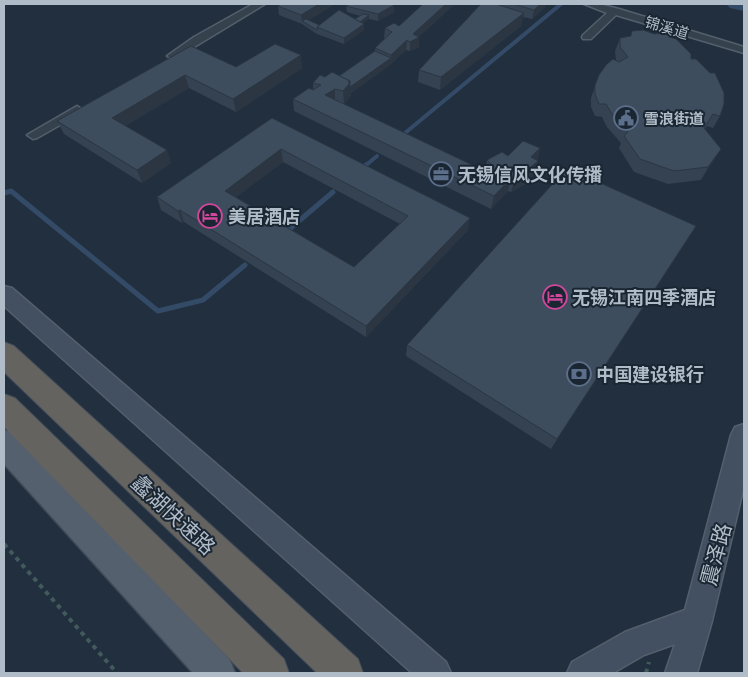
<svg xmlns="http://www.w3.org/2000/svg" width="748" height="677" viewBox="0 0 748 677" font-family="Lato,'Noto Sans SC',sans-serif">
	<rect width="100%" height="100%" fill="#222f3e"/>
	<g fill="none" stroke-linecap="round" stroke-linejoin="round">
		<!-- stream-far1 -->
		<g stroke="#344b67" stroke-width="4">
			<polyline points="399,138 561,4"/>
			<polyline points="365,166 377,156"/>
		</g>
		<!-- stream -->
		<g stroke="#344b67" stroke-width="5">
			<polyline points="361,169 366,165"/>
			<polyline points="4,193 11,191 158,311 203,300 245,265"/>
			<polyline points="286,232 333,192"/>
		</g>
		<!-- river -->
		<polygon fill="#344b67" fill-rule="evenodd" points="726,4 744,4 744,11 730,8"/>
		<!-- minor casing -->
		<g stroke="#545f6c" stroke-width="3">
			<g id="minor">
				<polygon points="253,4 265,4 176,58 172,59 167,56 194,37"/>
				<polygon points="584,4 599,4 619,9 744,47 744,53 616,15 591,39 583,39 582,37 583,35 607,13"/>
				<polygon points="77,106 83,110 81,113 37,138 33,139 27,135"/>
			</g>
		</g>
		<!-- secondary casing -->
		<g stroke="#545f6c" stroke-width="3">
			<g id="secondary">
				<polygon points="4,286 12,288 446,662 451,673 412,673 4,306"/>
				<polygon points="744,424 744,486 712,621 697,673 665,673 675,644 644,655 613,673 567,673 572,662 625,632 685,610 731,435 735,427"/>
			</g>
		</g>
		<!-- primary casing -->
		<g stroke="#3f4a57" stroke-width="3">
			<polygon id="primary" points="4,430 14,433 230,660 235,673 193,673 4,464"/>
		</g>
		<!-- trunk casing -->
		<g stroke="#414c59" stroke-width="2">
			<g id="trunk">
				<polygon points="4,342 14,346 358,659 363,673 317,673 4,372"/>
				<polygon points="4,394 15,398 284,659 289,673 243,673 4,427"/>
			</g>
		</g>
		<!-- path -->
		<g stroke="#425a5c" stroke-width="4" stroke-dasharray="4.5 4.5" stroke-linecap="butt">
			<polyline points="4,544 117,673"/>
			<polyline points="646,673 649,662"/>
		</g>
		<!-- minor -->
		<use href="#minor" fill="#36414e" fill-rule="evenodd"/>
		<!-- secondary -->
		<use href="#secondary" fill="#435061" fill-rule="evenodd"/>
		<!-- primary -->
		<use href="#primary" fill="#54606e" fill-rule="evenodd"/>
		<!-- trunk -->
		<use href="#trunk" fill="#646360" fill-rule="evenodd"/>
	</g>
	<!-- wall -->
	<g fill="#344251" fill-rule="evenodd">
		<polygon points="281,4 335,4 309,20 319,25 355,19 360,16 347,12 346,6 394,5 394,12 378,21 369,19 362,23 364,30 344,44 317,34 302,24 279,15 278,6"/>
		<polygon points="477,4 546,4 545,7 532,19 523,17 521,26 440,90 418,82 419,70 480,5"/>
		<polygon points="385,28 419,37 419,47 410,51 406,50 390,65 351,93 351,96 344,104 485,171 487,160 508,156 540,148 537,161 535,174 526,181 526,184 511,192 508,191 491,209 294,111 293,99 313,90 313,83 325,77 339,76 375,51 375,48 385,38 384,38"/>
		<polygon points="632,31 691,59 720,116 713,128 707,126 705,129 721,149 701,180 668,184 634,172 619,148 621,143 607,127 602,117 595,116 591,107 591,98 599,75 617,61 616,60 615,51 620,38 630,37"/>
		<polygon points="191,46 236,67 302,68 236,112 189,88 125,126 167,150 171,163 142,183 64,134 57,121"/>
		<path d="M272 118 468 230 366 337 184 222 182 223 161 210 157 197ZM283 162 400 224 354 267 236 197Z"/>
		<polygon points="696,226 551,449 406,356 407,345"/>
	</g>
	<!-- shaded-wall -->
	<g fill="#2b3642">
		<polygon points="319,4 335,4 305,23 302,21 301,15"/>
		<polygon points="446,4 455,4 419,37 419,47 410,51 410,42 413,34"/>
		<polygon points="540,4 546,4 545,7 532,19 534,10"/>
		<polygon points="394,5 394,12 378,21 378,14"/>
		<polygon points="524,13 521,26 440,90 441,77"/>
		<polygon points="369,15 369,19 357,27 357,23"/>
		<polygon points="364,24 364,30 344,44 344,38"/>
		<polygon points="407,40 406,50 390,65 351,93 350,87 391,58 391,55"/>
		<polygon points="301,55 302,68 236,112 233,99"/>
		<polygon points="185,75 189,88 117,131 112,118"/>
		<polygon points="350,81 351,96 344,104 343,91 348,82"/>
		<polygon points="335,89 335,102 325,95"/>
		<polygon points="540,148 537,161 538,161 535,174 526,181 526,184 511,192 514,180 531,157"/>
		<polygon points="281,149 283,162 228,203 225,191"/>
		<polygon points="721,149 714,161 701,180 708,167"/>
		<polygon points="167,150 171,163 142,183 137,170"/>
		<polygon points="511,178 508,191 491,209 494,196"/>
		<polygon points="180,210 184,222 182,223 178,211"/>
		<polygon points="470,218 468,230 366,337 366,326"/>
		<polygon points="696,226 689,238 551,449 557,439"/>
	</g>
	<!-- building -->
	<g fill="#3d4d5e" stroke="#2b3642" fill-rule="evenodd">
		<polygon points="281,4 319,4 301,15 278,6"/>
		<polygon points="350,4 391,4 394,5 378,14 346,6"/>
		<polygon points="423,4 446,4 413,34 419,37 410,42 407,40 391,55 375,48 392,32 385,28 394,23 399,26"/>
		<polygon points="481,4 496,4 524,13 441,77 419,70"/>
		<polygon points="513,4 540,4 534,10"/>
		<polygon points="339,10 364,24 344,38 317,27"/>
		<polygon points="363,14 369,15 360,22 355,19"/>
		<polygon points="306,19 319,25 317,27 317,30 302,21"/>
		<polygon points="643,30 654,34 664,33 676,39 691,54 691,59 696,59 710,73 715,73 724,93 724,104 720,116 713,114 704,128 721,149 708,167 674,171 640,159 624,136 628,132 612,114 606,104 599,104 595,94 595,85 599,75 606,65 613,59 619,62 628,57 620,47 620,38 631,36 632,31"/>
		<polygon points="275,44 301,55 233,99 185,75 112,118 167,150 137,170 57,121 191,46 236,67"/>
		<polygon points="375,51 391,58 350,87 350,81 339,76"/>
		<polygon points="332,72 350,81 348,82 350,83 343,91 335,89 325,95 487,172 493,166 487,160 502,152 508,156 523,141 540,148 531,157 538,161 527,170 529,171 514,180 511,178 494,196 293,99 309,88 313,90 321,85 313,83 320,75 325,77"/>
		<path d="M272 118 470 218 366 326 180 210 178 211 157 197ZM281 149 408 216 354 267 225 191Z"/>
		<polygon points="567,168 696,226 557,439 407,345"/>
	</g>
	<!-- icons -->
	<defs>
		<g id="civic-ring" transform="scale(1.25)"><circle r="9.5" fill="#1b2633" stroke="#5c6f8a" stroke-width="1.5"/><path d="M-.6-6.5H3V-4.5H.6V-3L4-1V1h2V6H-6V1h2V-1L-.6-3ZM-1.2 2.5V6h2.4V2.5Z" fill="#5c6f8a"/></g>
		<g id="office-ring" transform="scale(1.25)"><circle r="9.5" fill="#1b2633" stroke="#5c6f8a" stroke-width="1.5"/><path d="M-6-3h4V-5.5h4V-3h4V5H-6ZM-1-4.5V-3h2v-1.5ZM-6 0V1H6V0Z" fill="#5c6f8a"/></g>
		<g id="hotel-ring" transform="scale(1.25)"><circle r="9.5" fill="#1b2633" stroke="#d1479c" stroke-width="1.5"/><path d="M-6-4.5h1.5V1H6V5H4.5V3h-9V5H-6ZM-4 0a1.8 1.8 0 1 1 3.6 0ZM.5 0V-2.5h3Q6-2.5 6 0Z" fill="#d1479c"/></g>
		<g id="bank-ring" transform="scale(1.25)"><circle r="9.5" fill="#1b2633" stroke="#5c6f8a" stroke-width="1.5"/><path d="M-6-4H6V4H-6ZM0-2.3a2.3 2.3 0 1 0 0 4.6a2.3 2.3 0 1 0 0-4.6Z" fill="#5c6f8a"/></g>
	</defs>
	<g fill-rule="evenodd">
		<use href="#civic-ring" x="626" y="118"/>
		<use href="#office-ring" x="441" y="174"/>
		<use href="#hotel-ring" x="210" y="216"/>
		<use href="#hotel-ring" x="555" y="297"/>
		<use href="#bank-ring" x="579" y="374"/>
	</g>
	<g text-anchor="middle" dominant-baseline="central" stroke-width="4" stroke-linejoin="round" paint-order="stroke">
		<!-- far-street labels -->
		<g font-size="15" fill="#b1bcc9" stroke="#1b2633">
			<text transform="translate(667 27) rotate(17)">锦溪道</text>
		</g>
		<!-- far-poi labels -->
		<g font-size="15" font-weight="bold" fill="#b1bcc9" stroke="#1b2633" text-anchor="start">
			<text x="644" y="118">雪浪街道</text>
		</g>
		<!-- poi labels -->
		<g font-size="18" font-weight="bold" fill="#b1bcc9" stroke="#1b2633" text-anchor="start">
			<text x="458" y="174">无锡信风文化传播</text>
			<text x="228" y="216">美居酒店</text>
			<text x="572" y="297">无锡江南四季酒店</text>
			<text x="596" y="374">中国建设银行</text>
		</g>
		<!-- near-street labels -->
		<g font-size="21" fill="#b1bcc9" stroke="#1b2633">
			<text transform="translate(174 514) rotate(43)">蠡湖快速路</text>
			<text transform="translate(715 554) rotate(-75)">震泽路</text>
		</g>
	</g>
	<!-- border -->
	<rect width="748" height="677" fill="none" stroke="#b1bcc9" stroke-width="10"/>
</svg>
